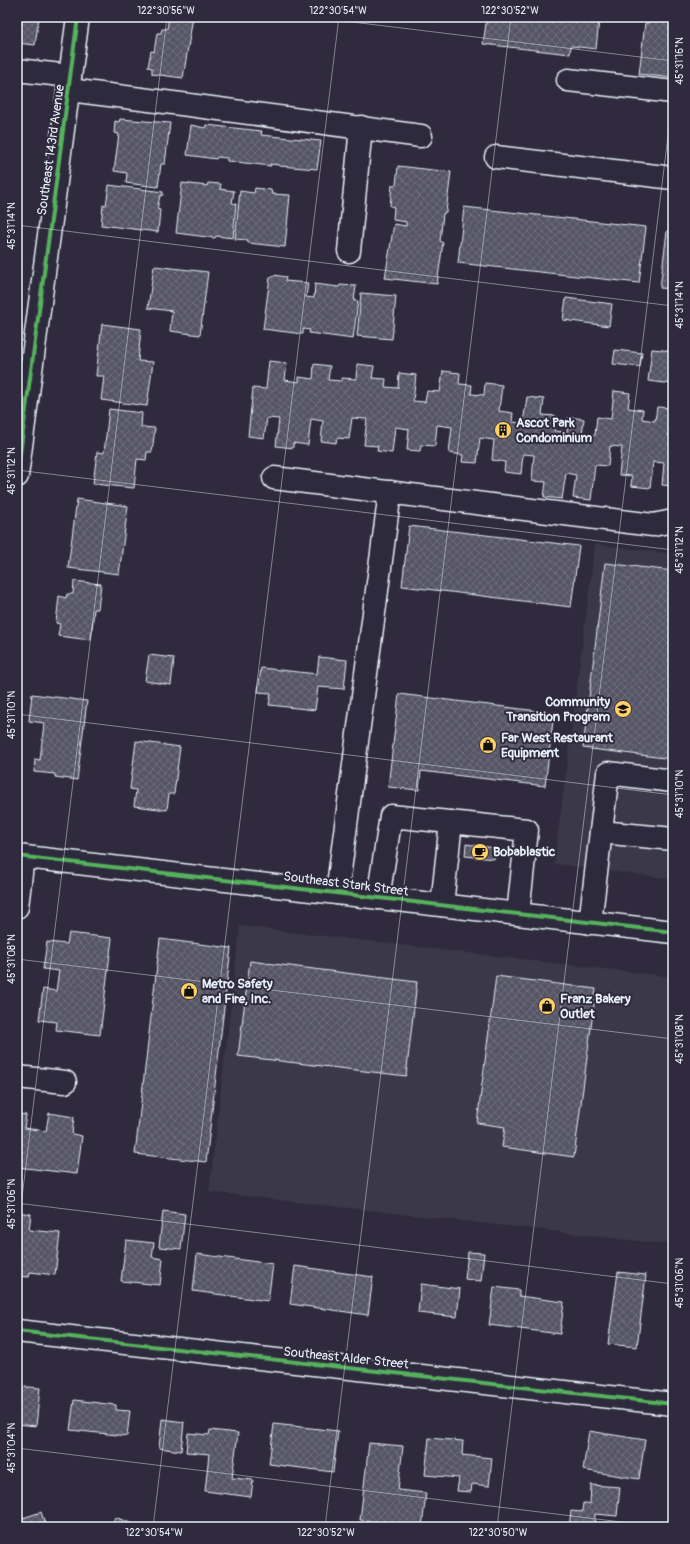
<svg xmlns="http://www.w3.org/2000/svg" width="690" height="1544" viewBox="0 0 690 1544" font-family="Pangolin,sans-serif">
	<defs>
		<pattern id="building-cross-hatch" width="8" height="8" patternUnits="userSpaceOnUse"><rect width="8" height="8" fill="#575565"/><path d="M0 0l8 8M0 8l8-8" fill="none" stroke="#6f6e7c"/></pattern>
	</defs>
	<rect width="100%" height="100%" fill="#2f2a3d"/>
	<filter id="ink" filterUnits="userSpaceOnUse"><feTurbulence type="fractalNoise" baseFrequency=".025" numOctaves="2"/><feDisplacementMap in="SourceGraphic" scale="8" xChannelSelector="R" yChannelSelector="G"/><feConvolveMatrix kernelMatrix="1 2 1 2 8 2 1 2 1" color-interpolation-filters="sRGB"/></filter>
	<g filter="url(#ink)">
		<!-- built -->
		<g fill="#3b3749">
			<polygon points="595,544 673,554 673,879 554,864"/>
			<polygon points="240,926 673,977 673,1245 209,1192"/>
		</g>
		<!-- building -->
		<g fill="url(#building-cross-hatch)" stroke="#e8f1f8">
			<polygon points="17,17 39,17 35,45 17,43"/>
			<polygon points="169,17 193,17 183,78 152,74 152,68 148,67 151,51 154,52 157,33 161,33 162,29 167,29"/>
			<polygon points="487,17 570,17 599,20 596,49 571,46 570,54 483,44"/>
			<polygon points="649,17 673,17 673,78 639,74 645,23 648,23"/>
			<polygon points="120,119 170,123 165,164 161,164 158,187 126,183 127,173 114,171 119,134 114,133 115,121 119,122"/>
			<polygon points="191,125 205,128 206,125 262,131 261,135 321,141 317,169 279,166 279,165 270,164 271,166 227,161 227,158 217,157 216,159 187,155"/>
			<polygon points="398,166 451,172 446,212 443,214 440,241 443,243 437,284 385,278 394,224 406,226 406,222 393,220 394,207 390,206 392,185 396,185"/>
			<polygon points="182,183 207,186 208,183 221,184 220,189 234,191 232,203 236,204 233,238 216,236 215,238 176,233"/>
			<polygon points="109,185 163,192 163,195 160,196 157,209 160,210 158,232 101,225 103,205 106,205"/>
			<polygon points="255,188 271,190 272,194 290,195 285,247 248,243 248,240 235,239 240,191 254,193"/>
			<polygon points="464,207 646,227 639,283 458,263"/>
			<polygon points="667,231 673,231 673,289 660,288"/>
			<polygon points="154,266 208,272 200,335 170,331 172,311 148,308"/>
			<polygon points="274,275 286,277 285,281 308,283 306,297 314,298 315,284 339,287 340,285 356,286 354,301 358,301 353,339 309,333 310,330 303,329 303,334 263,329 270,277 273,277"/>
			<polygon points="361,293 396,296 392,339 357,336"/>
			<polygon points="566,298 612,304 609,326 563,320"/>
			<polygon points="102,324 141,329 138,361 153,362 147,406 101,400 104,376 96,376"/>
			<polygon points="652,349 673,351 673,384 648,381"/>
			<polygon points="615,350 642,353 640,367 613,364"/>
			<polygon points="269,361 287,363 285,380 299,382 299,377 313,379 314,364 330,366 328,380 342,381 342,378 356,379 357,364 374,366 372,378 386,379 385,387 398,388 399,373 416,375 413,401 425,402 427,391 440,392 443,371 460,373 459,384 472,385 471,394 484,395 485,383 502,385 499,411 513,413 512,422 523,423 527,397 544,399 542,415 556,416 554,431 567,432 569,417 584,419 582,434 595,435 597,417 611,419 614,391 630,393 628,408 643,410 642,419 655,421 657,407 672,408 668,435 673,435 673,486 662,485 664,463 653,462 650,488 631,486 632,476 619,475 622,447 610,446 608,466 595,465 591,500 573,498 576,475 566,473 562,499 544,497 546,482 532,481 534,455 523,454 521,474 504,472 505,462 492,460 494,440 480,438 477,463 462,462 463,455 449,453 452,427 437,425 435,446 421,445 420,451 407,450 409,429 395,427 392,453 377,451 378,446 364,445 367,419 352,418 349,439 337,438 336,443 321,441 323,421 311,419 308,445 293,443 293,448 276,446 279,419 267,418 264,438 248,436 253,388 266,389"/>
			<polygon points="109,409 142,413 141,427 155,428 152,452 147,452 146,460 137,459 134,488 93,484 97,452 104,453"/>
			<polygon points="77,499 128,506 119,574 68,568"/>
			<polygon points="409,526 579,546 571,607 402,586"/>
			<polygon points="605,563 673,571 673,759 583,748"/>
			<polygon points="74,581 101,584 98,609 94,609 91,640 58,636 60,624 56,623 59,596 66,598 67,594 73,594"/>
			<polygon points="149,655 174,658 171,685 145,681"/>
			<polygon points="319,657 347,660 344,689 318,687 315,710 269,705 271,693 258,692 261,668 317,674"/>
			<polygon points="32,694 87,701 77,780 55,777 55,774 34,772 35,759 40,760 44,723 29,721"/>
			<polygon points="399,694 554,713 545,786 421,771 419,790 388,787"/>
			<polygon points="136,741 180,747 174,794 169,794 167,810 134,806 136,790 130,789"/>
			<polygon points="466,844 495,848 494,859 465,856"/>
			<polygon points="69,933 112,938 100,1035 56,1030 57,1022 39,1020 43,989 56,991 59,971 43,969 47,942 67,944"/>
			<polygon points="160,939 231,948 206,1162 135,1154"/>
			<polygon points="250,961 417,982 406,1076 238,1056"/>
			<polygon points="496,976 596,989 574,1157 502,1147 505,1127 477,1123"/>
			<polygon points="49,1113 74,1117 72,1134 82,1136 77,1174 17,1167 17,1114 26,1115 24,1128 46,1131"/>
			<polygon points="163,1211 185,1214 181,1249 159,1247"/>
			<polygon points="17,1212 31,1214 29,1230 60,1233 55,1275 30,1272 29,1277 17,1276"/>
			<polygon points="126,1240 154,1243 152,1257 163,1259 160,1285 121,1281"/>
			<polygon points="468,1252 484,1253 481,1281 465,1279"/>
			<polygon points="197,1254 273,1264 268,1301 193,1291"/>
			<polygon points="295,1266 373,1277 368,1315 290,1304"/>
			<polygon points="618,1272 646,1275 637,1347 608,1344"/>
			<polygon points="421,1284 460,1289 457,1317 418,1313"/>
			<polygon points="494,1287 519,1290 519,1296 564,1302 560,1334 489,1325"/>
			<polygon points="17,1386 40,1388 36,1426 17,1424"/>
			<polygon points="74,1400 116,1405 116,1410 130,1411 127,1436 70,1430"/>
			<polygon points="162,1419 184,1422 181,1451 159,1448"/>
			<polygon points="274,1424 338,1431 333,1472 269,1464"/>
			<polygon points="210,1430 238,1433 232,1478 253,1480 251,1497 205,1491 209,1454 186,1452 188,1433 209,1435"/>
			<polygon points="589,1431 645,1440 639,1479 583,1470"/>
			<polygon points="429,1438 463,1441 462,1455 492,1458 489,1486 472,1484 471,1492 457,1491 459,1478 425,1475"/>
			<polygon points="369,1443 403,1446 398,1490 426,1493 422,1527 360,1520"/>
			<polygon points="591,1485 620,1487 617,1516 595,1514 594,1527 569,1527 571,1511 582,1512 583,1503 590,1504"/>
			<polygon points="41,1512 46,1527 17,1527 17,1520"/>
			<polygon points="115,1517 140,1527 111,1527"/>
		</g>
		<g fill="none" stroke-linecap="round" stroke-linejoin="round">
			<!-- minor casing -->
			<g stroke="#e8f1f8" stroke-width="25">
				<g id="minor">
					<polyline points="17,70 70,76"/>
					<polyline points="568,80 673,92"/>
					<polyline points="69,90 189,105 421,136"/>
					<polyline points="496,157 673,178"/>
					<polyline points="349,251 361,127"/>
					<polyline points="17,476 78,17"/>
					<polyline points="274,478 653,525 673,521"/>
					<polyline points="601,832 673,839"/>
					<polyline points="337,893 390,492"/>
					<polyline points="378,898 391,816 527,830 518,914"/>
					<polyline points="442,905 451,822"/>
					<polyline points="17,907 23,857"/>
					<polyline points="590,923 608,773 673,781"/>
					<polyline points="17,1077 65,1082"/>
					<polyline points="17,1331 673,1404"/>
				</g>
			</g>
			<!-- major casing -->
			<g stroke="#e8f1f8" stroke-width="25">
				<polyline id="major" points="17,856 673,932"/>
			</g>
			<!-- minor -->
			<use href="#minor" stroke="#2f2a3d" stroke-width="22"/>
			<!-- major -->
			<use href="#major" stroke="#2f2a3d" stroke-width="22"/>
			<!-- cycleway casing -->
			<g stroke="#2f2a3d" stroke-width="6">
				<g id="cycleway">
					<polyline points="17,476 78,17"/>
					<polyline points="17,856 673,932"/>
					<polyline points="17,1331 673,1404"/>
				</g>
			</g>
			<!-- cycleway -->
			<use href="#cycleway" stroke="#56b35d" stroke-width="4"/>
		</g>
	</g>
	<!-- ticks -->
	<path fill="none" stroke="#e8f1f8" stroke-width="1" stroke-opacity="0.45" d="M311 17 673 61M17 225 673 306M17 470 673 550M17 714 673 795M17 959 673 1039M17 1203 673 1284M17 1238 167 17M17 1448 662 1527M153 1527 339 17M325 1527 511 17M497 1527 673 95M669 1527 673 1494"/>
	<!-- icons -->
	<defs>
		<g id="building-disc" transform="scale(0.9)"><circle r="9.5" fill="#ffd166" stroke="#2f2a3d"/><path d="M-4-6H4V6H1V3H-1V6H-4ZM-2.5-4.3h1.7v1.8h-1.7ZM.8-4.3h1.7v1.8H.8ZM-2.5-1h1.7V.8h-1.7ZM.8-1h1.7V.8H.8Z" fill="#111"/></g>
		<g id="school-disc" transform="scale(0.9)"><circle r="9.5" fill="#ffd166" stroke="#2f2a3d"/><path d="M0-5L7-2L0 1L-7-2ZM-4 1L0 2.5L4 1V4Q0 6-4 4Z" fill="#111"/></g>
		<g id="shop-disc" transform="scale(0.9)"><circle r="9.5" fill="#ffd166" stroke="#2f2a3d"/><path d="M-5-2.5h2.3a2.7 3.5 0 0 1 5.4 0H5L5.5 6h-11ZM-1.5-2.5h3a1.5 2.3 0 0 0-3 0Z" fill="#111"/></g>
		<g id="cafe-disc" transform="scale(0.9)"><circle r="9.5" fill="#ffd166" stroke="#2f2a3d"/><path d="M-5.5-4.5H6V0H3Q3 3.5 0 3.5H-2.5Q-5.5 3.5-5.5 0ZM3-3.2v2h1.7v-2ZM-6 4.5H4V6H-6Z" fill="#111"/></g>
	</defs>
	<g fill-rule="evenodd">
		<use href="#building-disc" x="503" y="430"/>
		<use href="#school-disc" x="623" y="709"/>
		<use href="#shop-disc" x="488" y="745"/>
		<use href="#cafe-disc" x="480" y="852"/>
		<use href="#shop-disc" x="189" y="991"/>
		<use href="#shop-disc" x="547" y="1006"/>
	</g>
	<g text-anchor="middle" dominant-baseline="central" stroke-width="4" stroke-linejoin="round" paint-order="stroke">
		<!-- street labels -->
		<g font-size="13" fill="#e8f1f8" stroke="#2f2a3d">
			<text transform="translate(51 150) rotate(-82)">Southeast 143rd Avenue</text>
			<text transform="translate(346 884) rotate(7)">Southeast Stark Street</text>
			<text transform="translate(346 1358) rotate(6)">Southeast Alder Street</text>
		</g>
		<!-- poi labels -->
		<g font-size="13" font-weight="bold" fill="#e8f1f8" stroke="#2f2a3d" text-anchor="start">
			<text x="516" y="423">Ascot Park<tspan x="516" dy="15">Condominium</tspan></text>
			<text x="610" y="702" text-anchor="end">Community<tspan x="610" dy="15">Transition Program</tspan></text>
			<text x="501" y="738">Far West Restaurant<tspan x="501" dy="15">Equipment</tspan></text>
			<text x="493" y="852">Bobablastic</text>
			<text x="202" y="984">Metro Safety<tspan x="202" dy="15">and Fire, Inc.</tspan></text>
			<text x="560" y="999">Franz Bakery<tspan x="560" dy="15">Outlet</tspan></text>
		</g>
	</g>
	<!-- margin -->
	<rect width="690" height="1544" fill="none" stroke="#2f2a3d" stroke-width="44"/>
	<rect x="22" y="22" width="646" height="1500" fill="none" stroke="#e8f1f8" stroke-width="1.5"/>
	<g font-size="10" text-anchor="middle" fill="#e8f1f8">
		<text x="166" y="14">122°30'56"W</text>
		<text x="338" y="14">122°30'54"W</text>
		<text x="510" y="14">122°30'52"W</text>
		<text transform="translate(679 61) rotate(-90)" y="4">45°31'16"N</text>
		<text transform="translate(11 226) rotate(-90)" y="4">45°31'14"N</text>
		<text transform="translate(679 305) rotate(-90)" y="4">45°31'14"N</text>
		<text transform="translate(11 471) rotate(-90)" y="4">45°31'12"N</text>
		<text transform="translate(679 550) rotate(-90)" y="4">45°31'12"N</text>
		<text transform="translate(11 715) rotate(-90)" y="4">45°31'10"N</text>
		<text transform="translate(679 794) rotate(-90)" y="4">45°31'10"N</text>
		<text transform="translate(11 959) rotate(-90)" y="4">45°31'08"N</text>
		<text transform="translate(679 1039) rotate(-90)" y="4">45°31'08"N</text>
		<text transform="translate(11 1204) rotate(-90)" y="4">45°31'06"N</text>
		<text transform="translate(679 1283) rotate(-90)" y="4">45°31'06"N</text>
		<text transform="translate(11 1448) rotate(-90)" y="4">45°31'04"N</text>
		<text x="154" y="1536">122°30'54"W</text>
		<text x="326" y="1536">122°30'52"W</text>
		<text x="498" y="1536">122°30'50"W</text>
	</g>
</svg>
